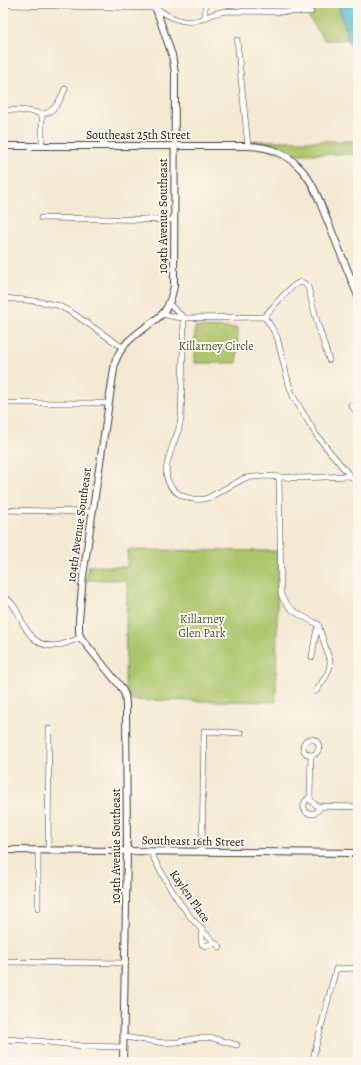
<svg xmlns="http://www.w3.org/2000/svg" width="361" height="1065" viewBox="0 0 361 1065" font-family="Alegreya,serif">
	<defs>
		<pattern id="water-waves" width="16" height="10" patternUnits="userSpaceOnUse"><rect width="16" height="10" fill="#52c0cb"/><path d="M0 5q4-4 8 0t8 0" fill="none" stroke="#47a4ae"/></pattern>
	</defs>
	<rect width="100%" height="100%" fill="#fbf7ec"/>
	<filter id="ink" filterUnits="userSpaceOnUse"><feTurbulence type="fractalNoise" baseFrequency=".025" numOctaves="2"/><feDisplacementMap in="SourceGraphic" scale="8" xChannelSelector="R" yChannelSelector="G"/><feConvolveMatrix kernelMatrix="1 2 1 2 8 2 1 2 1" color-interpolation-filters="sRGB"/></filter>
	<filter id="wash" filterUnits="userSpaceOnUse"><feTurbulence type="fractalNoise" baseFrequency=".012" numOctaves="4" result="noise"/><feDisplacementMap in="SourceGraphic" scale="16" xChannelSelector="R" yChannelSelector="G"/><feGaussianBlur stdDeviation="0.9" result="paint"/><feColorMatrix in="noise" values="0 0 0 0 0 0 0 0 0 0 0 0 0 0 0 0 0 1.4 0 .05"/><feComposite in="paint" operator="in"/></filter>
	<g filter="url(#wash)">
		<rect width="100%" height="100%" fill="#f4e9d2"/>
		<!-- green -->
		<g fill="#acc56b" stroke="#647044">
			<polygon points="299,3 338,3 348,40 324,40"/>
			<polygon points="252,141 358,141 358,154 283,154 253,144"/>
			<polygon points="195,327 238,328 237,363 195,363"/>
			<polygon points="128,550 278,551 276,702 131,700 128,695 125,683 127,580 86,580 88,566 127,567"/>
		</g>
		<!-- water -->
		<polygon fill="url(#water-waves)" stroke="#376e74" points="338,3 358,3 358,62 348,40"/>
	</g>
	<g filter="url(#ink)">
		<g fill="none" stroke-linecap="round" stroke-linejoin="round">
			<!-- minor casing -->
			<g stroke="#3c3b37" stroke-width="6">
				<g id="minor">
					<path d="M6 3 11 5 156 8C169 17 183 25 199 20 209 16 216 12 226 11L311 12"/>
					<polyline points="205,17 205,3"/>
					<polyline points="237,40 248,146"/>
					<path d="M3 110C11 110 20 110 28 111 33 111 39 114 43 114 55 112 61 98 65 89"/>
					<polyline points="42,114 42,146"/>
					<polyline points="41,218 174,220"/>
					<polyline points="3,298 35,301 57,305 71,312 122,347"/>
					<path d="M169 304 184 318 181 419C180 424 179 429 177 434 170 454 155 481 181 495 189 499 199 501 208 498L245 478 264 476 300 478 350 476"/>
					<polyline points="162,314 175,317 184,318 264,317"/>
					<polyline points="264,317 269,323 277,337 289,385 293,396 317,436 350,476 358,482"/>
					<path d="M264 317C271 310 289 286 298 283 302 281 306 284 308 287L318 325 329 360"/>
					<polyline points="3,403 108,403"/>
					<polyline points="351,405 358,414"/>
					<path d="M279 477 281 594C285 609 305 618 318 624"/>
					<polyline points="3,510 92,512"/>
					<path d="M3 596C11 600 15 607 19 615 26 632 37 650 60 645 67 643 74 640 81 638"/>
					<polyline points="312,657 315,638 318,625"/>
					<path d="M316 691C322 682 331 672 330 661L318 624"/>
					<circle cx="311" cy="747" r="8"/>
					<polyline points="311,755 310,797 311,801 317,806 358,807"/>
					<path d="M310 797C304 801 301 807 307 813L314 814 322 806"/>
					<polyline points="48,850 49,729"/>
					<path d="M150 851C165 880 181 909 204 932 209 937 214 942 220 947"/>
					<polyline points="202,852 204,731 241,733"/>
					<polyline points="38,908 38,850"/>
					<polyline points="202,930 201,937 202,944 205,946 215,943"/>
					<polyline points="3,962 126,963"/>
					<polyline points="124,1037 164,1043 178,1042 198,1038 212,1038 237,1045"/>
					<polyline points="3,1039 39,1041 83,1046 123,1047"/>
					<polyline points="312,1062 336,969 358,968"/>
				</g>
			</g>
			<!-- tertiary casing -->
			<g stroke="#3c3b37" stroke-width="8">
				<g id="tertiary">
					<path d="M3 146H248C270 147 285 152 300 168 314 182 320 204 328 222 338 247 348 271 358 296"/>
					<polyline points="3,850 358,853"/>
					<path d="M123 1062 127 851 126 704 125 695 121 687 81 638 79 633V620L83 576 115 362C122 343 134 336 150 324 155 320 160 317 164 312 170 304 172 295 174 286L175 73 172 55 154 3"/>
				</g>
			</g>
			<!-- minor -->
			<use href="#minor" stroke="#fff" stroke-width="5"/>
			<!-- tertiary -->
			<use href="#tertiary" stroke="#fff" stroke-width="6"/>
		</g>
	</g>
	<g text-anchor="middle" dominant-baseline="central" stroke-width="4" stroke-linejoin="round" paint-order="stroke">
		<!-- street labels -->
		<g font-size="12" fill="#1c1c1c" stroke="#fbf7ec">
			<text x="138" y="135">Southeast 25th Street</text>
			<text transform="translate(163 216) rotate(-90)">104th Avenue Southeast</text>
			<text transform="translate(79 525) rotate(-82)">104th Avenue Southeast</text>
			<text transform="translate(193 841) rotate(1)">Southeast 16th Street</text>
			<text transform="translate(116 846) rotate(-90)">104th Avenue Southeast</text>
			<text transform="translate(190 896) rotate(55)">Kaylen Place</text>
		</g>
		<!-- park labels -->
		<g font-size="12" fill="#4e5738" stroke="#fbf7ec">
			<text x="216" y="346">Killarney Circle</text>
			<text x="202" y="619">Killarney<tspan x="202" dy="14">Glen Park</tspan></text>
		</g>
	</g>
	<!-- margin -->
	<rect width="361" height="1065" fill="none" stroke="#fbf7ec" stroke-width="16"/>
</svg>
